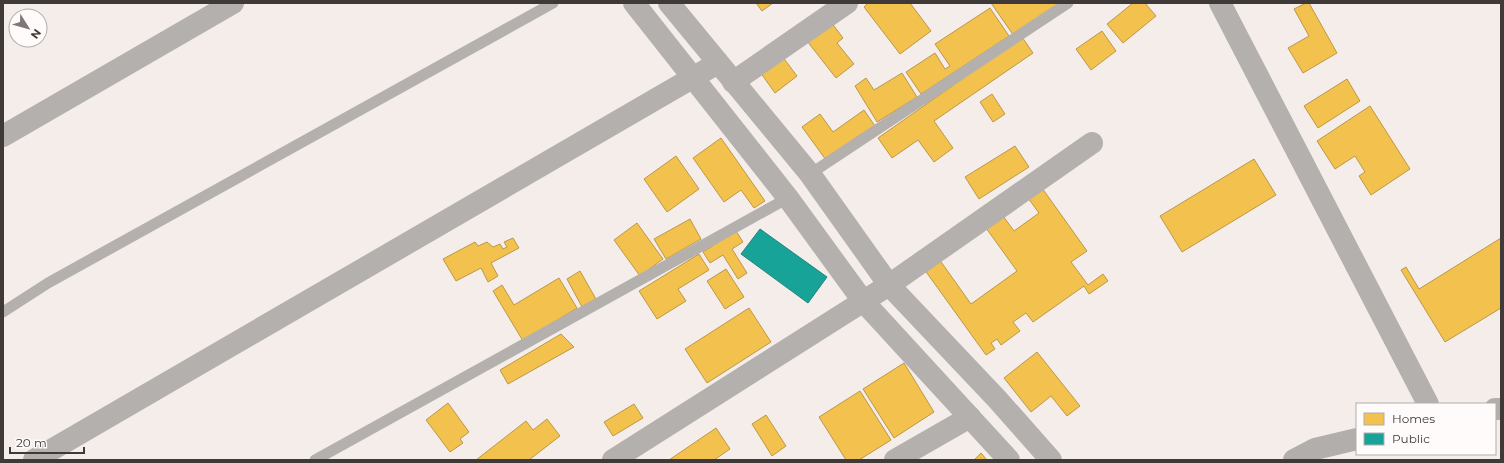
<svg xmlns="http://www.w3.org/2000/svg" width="1504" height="463" viewBox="0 0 1504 463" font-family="Montserrat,sans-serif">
	<rect width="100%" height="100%" fill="#f5edea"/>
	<!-- homes -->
	<g fill="#f2c14e" stroke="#bc9847">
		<polygon points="756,3 773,3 762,11"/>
		<polygon points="868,3 910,3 931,31 900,54 864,7"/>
		<polygon points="991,3 1061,3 1014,36"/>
		<polygon points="1133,3 1145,3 1156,16 1123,43 1107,24"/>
		<polygon points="1306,3 1309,3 1337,53 1303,73 1288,48 1309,36 1294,9"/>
		<polygon points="990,8 1009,36 921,94 906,72 935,53 945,69 950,66 935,44"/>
		<polygon points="831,22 843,38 837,43 854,64 836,78 807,41"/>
		<polygon points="1102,31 1116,51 1091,70 1076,49"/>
		<polygon points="1022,37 1033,53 934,121 953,148 934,162 918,140 892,158 878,138"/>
		<polygon points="782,56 797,76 775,93 760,72"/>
		<polygon points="902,73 917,97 877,122 855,86 866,78 874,90"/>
		<polygon points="1347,79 1360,101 1318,128 1304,106"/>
		<polygon points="992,94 1005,114 993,122 980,102"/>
		<polygon points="1370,106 1410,169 1371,195 1359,176 1365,172 1355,156 1335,169 1317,141"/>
		<polygon points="864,110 875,126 826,160 802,127 820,114 833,132"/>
		<polygon points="721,138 765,201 754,208 741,190 724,202 693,158"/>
		<polygon points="1015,146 1029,167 979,199 965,177"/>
		<polygon points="676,156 699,189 667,212 644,179"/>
		<polygon points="1254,159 1276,195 1182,252 1160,216"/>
		<polygon points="1042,188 1087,251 1071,262 1088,285 1103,274 1108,281 1089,294 1084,286 1033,322 1026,313 1013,322 1020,331 1001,345 997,339 991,343 995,349 986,355 924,269 939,259 971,304 1017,271 986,228 1003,216 1014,231 1039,213 1028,198"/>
		<polygon points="690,219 701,239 666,259 654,239"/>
		<polygon points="637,223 663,259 640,276 614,240"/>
		<polygon points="736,231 743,242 732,249 747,273 738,279 723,255 710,263 703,252"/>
		<polygon points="513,238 519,248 491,263 498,276 488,282 481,268 456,281 443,259 475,242 478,246 487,242 493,247 500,244 503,249 507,247 504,242"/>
		<polygon points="1501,238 1501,308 1445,342 1401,270 1406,267 1419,289"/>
		<polygon points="699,254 709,270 678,289 686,301 657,319 639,291"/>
		<polygon points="726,269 744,297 725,309 707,281"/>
		<polygon points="580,271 596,299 582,307 567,279"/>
		<polygon points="559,278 577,308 523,341 493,291 502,285 514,305"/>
		<polygon points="749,308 771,342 707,383 685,349"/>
		<polygon points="561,334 574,347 508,384 500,370"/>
		<polygon points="1037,352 1080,406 1067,416 1051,396 1031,412 1004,378"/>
		<polygon points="904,363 934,412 894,438 863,389"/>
		<polygon points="860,391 891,440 859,460 846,460 819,417"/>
		<polygon points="448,403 469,432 460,439 463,443 450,452 426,420"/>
		<polygon points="634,404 643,418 613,436 604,422"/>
		<polygon points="766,415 786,446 772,456 752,424"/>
		<polygon points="547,419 560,436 529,460 476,460 526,421 533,430"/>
		<polygon points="716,428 730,449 714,460 669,460"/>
		<polygon points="981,453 987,460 974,460"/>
	</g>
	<!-- public -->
	<polygon fill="#17a398" stroke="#23837b" points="760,229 827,277 808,303 741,254"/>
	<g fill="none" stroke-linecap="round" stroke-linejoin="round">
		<!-- lane -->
		<g stroke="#b3b0ae" stroke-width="11">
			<polyline points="810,174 1068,3"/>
			<polyline points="3,312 48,283 553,3"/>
			<polyline points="315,460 788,198"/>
		</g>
		<!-- street -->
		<g stroke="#b3b0ae" stroke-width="22">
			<polyline points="634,3 788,198 863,301 1009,460"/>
			<polyline points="669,3 810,174 889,285 997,399 1051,460"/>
			<polyline points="1220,3 1428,404"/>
			<polyline points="733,82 847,3"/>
			<polyline points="3,136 233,3"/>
			<polyline points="34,460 718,63"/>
			<polyline points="613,460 889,285 1092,143"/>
			<polyline points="895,460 970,417"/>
		</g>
		<!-- secondary -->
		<g stroke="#b2aeac" stroke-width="22">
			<polyline points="1495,409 1501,409"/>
			<polyline points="1294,460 1315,449 1357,439"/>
		</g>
	</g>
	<!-- border -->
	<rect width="1504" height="463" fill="none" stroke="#3f3937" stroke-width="8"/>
	<!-- legend -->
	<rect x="1356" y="403" width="140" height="52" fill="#fefbfa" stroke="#b2adac"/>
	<rect x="1364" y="413" width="20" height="12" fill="#f2c14e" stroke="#b2adac"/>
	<text x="1392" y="423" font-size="12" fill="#3f3937">Homes</text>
	<rect x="1364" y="433" width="20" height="12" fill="#17a398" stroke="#b2adac"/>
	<text x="1392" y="443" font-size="12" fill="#3f3937">Public</text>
	<!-- north arrow -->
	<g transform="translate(28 28) rotate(127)"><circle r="19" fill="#fefbfa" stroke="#b2adac"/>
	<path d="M0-3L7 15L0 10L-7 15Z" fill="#7f7876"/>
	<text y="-6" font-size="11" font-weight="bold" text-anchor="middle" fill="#3f3937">N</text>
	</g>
	<!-- scale -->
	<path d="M10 447v6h74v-6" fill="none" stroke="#3f3937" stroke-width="2"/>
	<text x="16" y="447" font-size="12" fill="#3f3937" stroke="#fefbfa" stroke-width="3" paint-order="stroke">20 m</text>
</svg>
